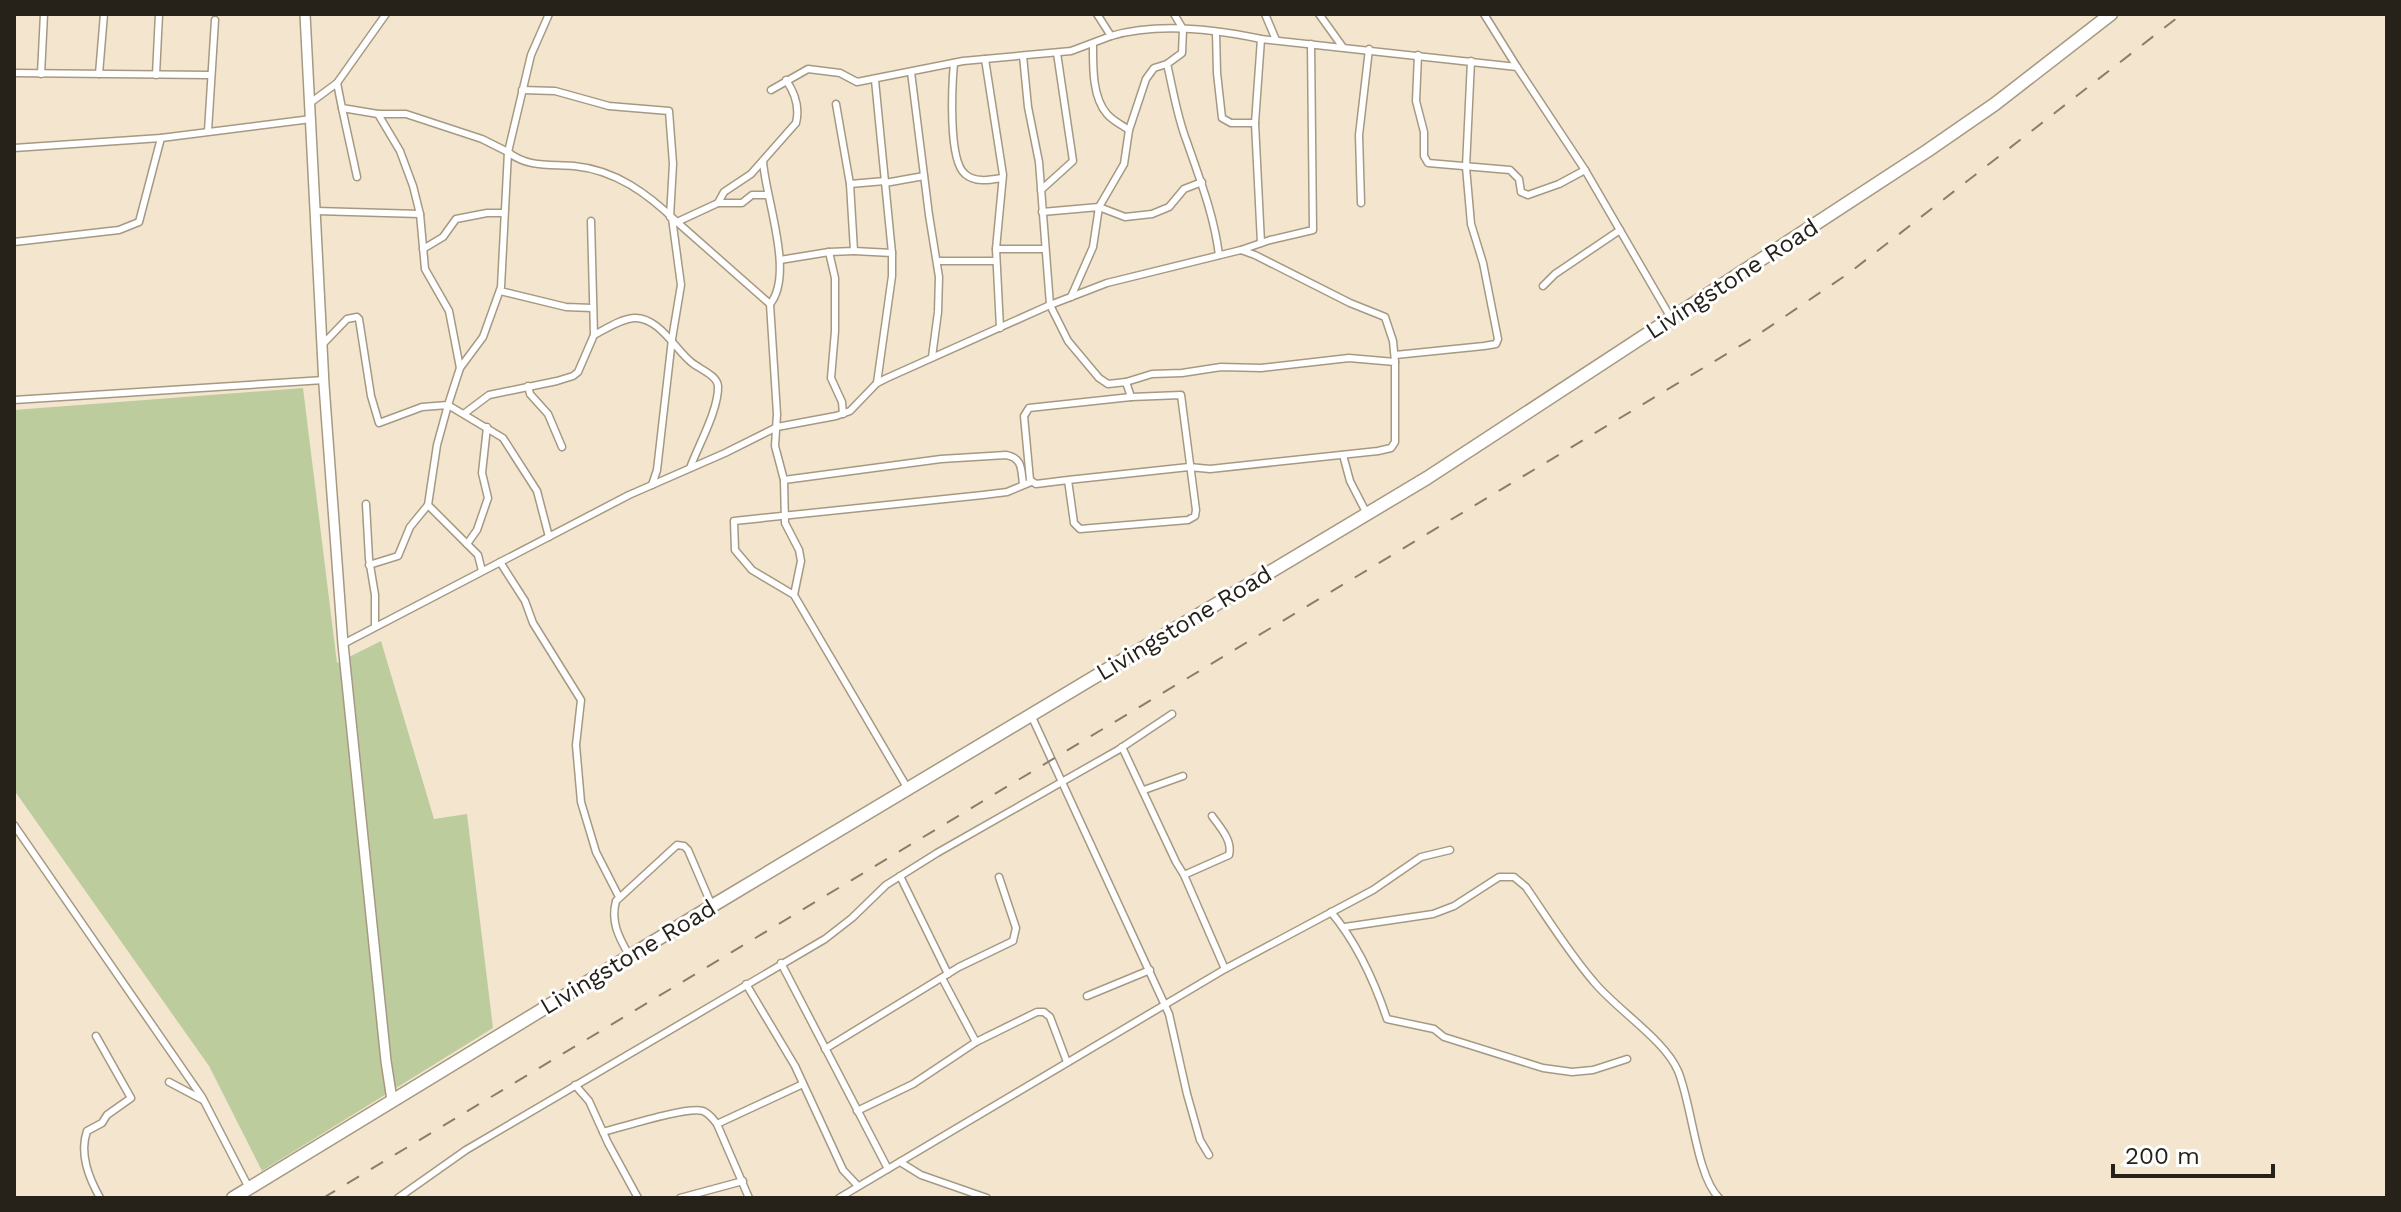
<svg xmlns="http://www.w3.org/2000/svg" width="2401" height="1212" viewBox="0 0 2401 1212" font-family="'Work Sans',sans-serif">
	<rect width="100%" height="100%" fill="#f4e6ce"/>
	<!-- green -->
	<polygon fill="#bccc9d" points="303,388 337,663 381,641 434,819 467,814 493,1028 262,1171 209,1066 14,790 14,410"/>
	<g fill="none" stroke-linecap="round" stroke-linejoin="round">
		<!-- street casing -->
		<g stroke="#a69983" stroke-width="9">
			<g id="street">
				<polyline points="1174,14 1183,29 1182,53 1167,64 1154,68 1146,79 1129,130 1124,164 1099,207 1125,217 1152,214 1169,207 1184,189 1202,182"/>
				<polyline points="1265,14 1276,40"/>
				<polyline points="1319,14 1342,46"/>
				<polyline points="1484,14 1517,67"/>
				<polyline points="1216,32 1217,73 1222,118 1231,123 1255,123"/>
				<path d="M1111 36C1158 22 1214 29 1261 39L1517 67 1585 170 1671 318"/>
				<polyline points="1261,39 1255,123 1261,243"/>
				<path d="M1093 44C1093 66 1092 97 1107 114 1113 121 1122 125 1129 130"/>
				<polyline points="1418,55 1416,101 1424,132 1424,156 1428,163 1510,170 1519,179 1521,192 1528,195 1559,184 1585,170"/>
				<polyline points="1023,56 1028,107 1039,162 1050,305 1068,341 1099,378 1108,384 1126,382 1131,397"/>
				<polyline points="985,59 1003,175 996,249 1000,328"/>
				<path d="M954 63C952 85 948 160 965 174 975 183 990 180 1002 178"/>
				<path d="M1167 64C1173 89 1177 117 1187 142 1200 180 1214 215 1219 255"/>
				<polyline points="911,72 929,215 939,277 938,312 932,357"/>
				<polyline points="14,73 209,75"/>
				<polyline points="41,74 44,14"/>
				<polyline points="99,74 104,14"/>
				<polyline points="156,75 159,14"/>
				<path d="M786 80C795 93 800 107 796 123L751 174 724 192 718 203 677 222 770 304 777 414 775 446 784 480 785 523 799 550 801 561 794 595"/>
				<polyline points="875,80 892,253"/>
				<polyline points="337,83 342,108 378,114 406,114 482,139 508,152 531,55 549,14"/>
				<polyline points="522,90 555,91 609,106 669,111 673,164 670,217"/>
				<polyline points="771,90 808,69 840,73 857,82 963,61 1071,51 1111,36 1097,14"/>
				<polyline points="310,103 337,83 386,14"/>
				<polyline points="342,108 357,177"/>
				<path d="M378 114 400 151 413 186 420 214 425 269 449 311 460 368 483 337 501 287 508 152C528 168 551 164 574 166 616 170 648 194 677 222"/>
				<polyline points="208,131 215,20"/>
				<polyline points="14,148 161,138 311,119"/>
				<path d="M763 161C765 197 795 274 770 304"/>
				<polyline points="885,183 924,176"/>
				<polyline points="850,184 885,181"/>
				<polyline points="1041,190 1073,161 1057,53"/>
				<polyline points="718,203 742,203 752,195 768,195"/>
				<polyline points="1361,203 1359,135 1369,49"/>
				<polyline points="316,211 420,214"/>
				<polyline points="1042,212 1099,207 1093,247 1071,297"/>
				<polyline points="14,242 119,230 139,222 161,138"/>
				<polyline points="423,249 443,237 456,219 487,213 504,213"/>
				<polyline points="996,249 1045,249"/>
				<polyline points="1241,250 1270,240 1313,230 1311,44"/>
				<polyline points="854,251 892,253 892,276 877,383"/>
				<polyline points="829,252 835,278 835,331 831,378 842,402 843,414"/>
				<polyline points="780,260 829,252 854,251 850,184 836,104"/>
				<polyline points="938,261 996,261"/>
				<polyline points="1543,286 1555,274 1620,230"/>
				<polyline points="500,291 566,307 592,308"/>
				<path d="M594 335C606 329 620 319 634 318 659 317 675 349 691 362 699 369 717 375 718 386 719 409 698 446 690 468"/>
				<polyline points="322,345 347,319 357,317 359,319 371,396 379,423 422,407 448,405 437,445 428,505 478,555 482,571"/>
				<polyline points="1395,355 1484,346 1496,344 1498,339 1483,263 1471,224 1466,167 1471,61"/>
				<polyline points="460,368 448,405 503,438 537,491 549,537"/>
				<polyline points="528,386 530,394 548,414 562,447"/>
				<polyline points="14,400 324,380"/>
				<polyline points="465,413 489,395 557,381 573,376 578,372 594,335 591,221"/>
				<polyline points="1343,455 1350,481 1367,514"/>
				<path d="M784 480 941 459 1006 455C1023 458 1021 470 1023 484"/>
				<polyline points="1068,480 1036,484 1030,480 1024,416 1029,408 1131,397 1181,395 1196,510 1195,516 1188,520 1080,529 1074,523 1068,480 1189,467 1210,469 1378,451 1391,448 1395,442 1395,362 1349,358 1261,368 1221,367 1182,373 1152,374 1126,382"/>
				<polyline points="652,485 657,470 672,339 681,285 672,218"/>
				<polyline points="366,504 369,559 375,595 375,626"/>
				<polyline points="467,544 477,530 488,498 482,473 487,427"/>
				<polyline points="500,562 525,601 533,623 581,700 576,745 581,802 596,852 619,897"/>
				<polyline points="369,565 398,556 410,527 428,505"/>
				<polyline points="343,644 629,495 725,453 777,427 836,416 850,411 877,383 887,378 1050,305 1107,283 1241,250 1255,255 1350,303 1385,317 1393,341 1395,362"/>
				<polyline points="1031,715 1169,1014 1187,1094 1200,1140 1209,1155"/>
				<polyline points="1122,747 1176,862 1184,875 1225,969"/>
				<polyline points="908,789 794,595 752,570 735,550 734,521 983,495 1007,492 1031,482"/>
				<polyline points="1144,790 1183,776"/>
				<polyline points="14,825 202,1097 249,1188"/>
				<path d="M1184 875 1229 855C1233 841 1220 827 1212 816"/>
				<polyline points="900,876 948,974"/>
				<path d="M1331 912C1357 943 1374 980 1387 1019L1434 1029 1444 1037 1543 1068 1572 1072 1593 1070 1627 1059"/>
				<path d="M1345 927 1433 914 1454 906 1499 877H1514L1526 887C1548 919 1569 953 1594 982 1616 1009 1665 1040 1678 1071 1692 1104 1696 1175 1719 1198"/>
				<path d="M630 957C620 939 610 923 616 901L677 845 684 846 688 850 712 906"/>
				<polyline points="781,963 888,1169"/>
				<polyline points="942,978 976,1042"/>
				<polyline points="746,984 795,1066 843,1170 858,1186"/>
				<polyline points="1087,996 1150,970"/>
				<path d="M96 1036 131 1098 107 1115 102 1123 87 1131C79 1154 89 1178 100 1198"/>
				<polyline points="825,1049 959,967 1013,941 1016,928 999,877"/>
				<polyline points="169,1082 203,1100"/>
				<polyline points="575,1085 589,1101 608,1143 638,1198"/>
				<polyline points="857,1111 913,1084 976,1042 1037,1012 1044,1012 1050,1017 1067,1062"/>
				<path d="M603 1132C623 1127 687 1106 703 1111 710 1114 713 1119 717 1124"/>
				<polyline points="900,1162 921,1175 987,1198"/>
				<polyline points="398,1198 466,1150 825,939 852,918 886,885 937,853 1118,750 1172,714"/>
				<polyline points="680,1198 743,1181"/>
				<polyline points="749,1198 717,1124 803,1084"/>
				<polyline points="839,1198 1225,969 1373,890 1421,857 1450,850"/>
			</g>
		</g>
		<!-- secondary casing -->
		<g stroke="#a69983" stroke-width="12">
			<polyline id="secondary" points="305,14 324,385 343,644 386,1061 392,1100"/>
		</g>
		<!-- highway casing -->
		<g stroke="#a69983" stroke-width="15">
			<polyline id="highway" points="233,1198 712,906 1427,478 1927,151 1995,104 2111,14"/>
		</g>
		<!-- street -->
		<use href="#street" stroke="#fff" stroke-width="6"/>
		<!-- secondary -->
		<use href="#secondary" stroke="#fff" stroke-width="9"/>
		<!-- highway -->
		<use href="#highway" stroke="#fff" stroke-width="12"/>
		<!-- rail -->
		<polyline stroke="#887e6e" stroke-width="2" stroke-dasharray="14 14" stroke-linecap="butt" points="323,1198 1753,338 1849,273 2182,14"/>
	</g>
	<g text-anchor="middle" dominant-baseline="central" stroke-width="6" stroke-linejoin="round" paint-order="stroke">
		<!-- street labels -->
		<g font-size="24" fill="#272219" stroke="#fff">
			<text transform="translate(1732 279) rotate(-33)">Livingstone Road</text>
			<text transform="translate(1184 623) rotate(-31)">Livingstone Road</text>
			<text transform="translate(628 957) rotate(-31)">Livingstone Road</text>
		</g>
	</g>
	<!-- border -->
	<rect width="2401" height="1212" fill="none" stroke="#272219" stroke-width="32"/>
	<!-- scale -->
	<path d="M2113 1164v12h160v-12" fill="none" stroke="#272219" stroke-width="4"/>
	<text x="2125" y="1164" font-size="24" fill="#272219" stroke="#ffffff" stroke-width="6" paint-order="stroke">200 m</text>
</svg>
